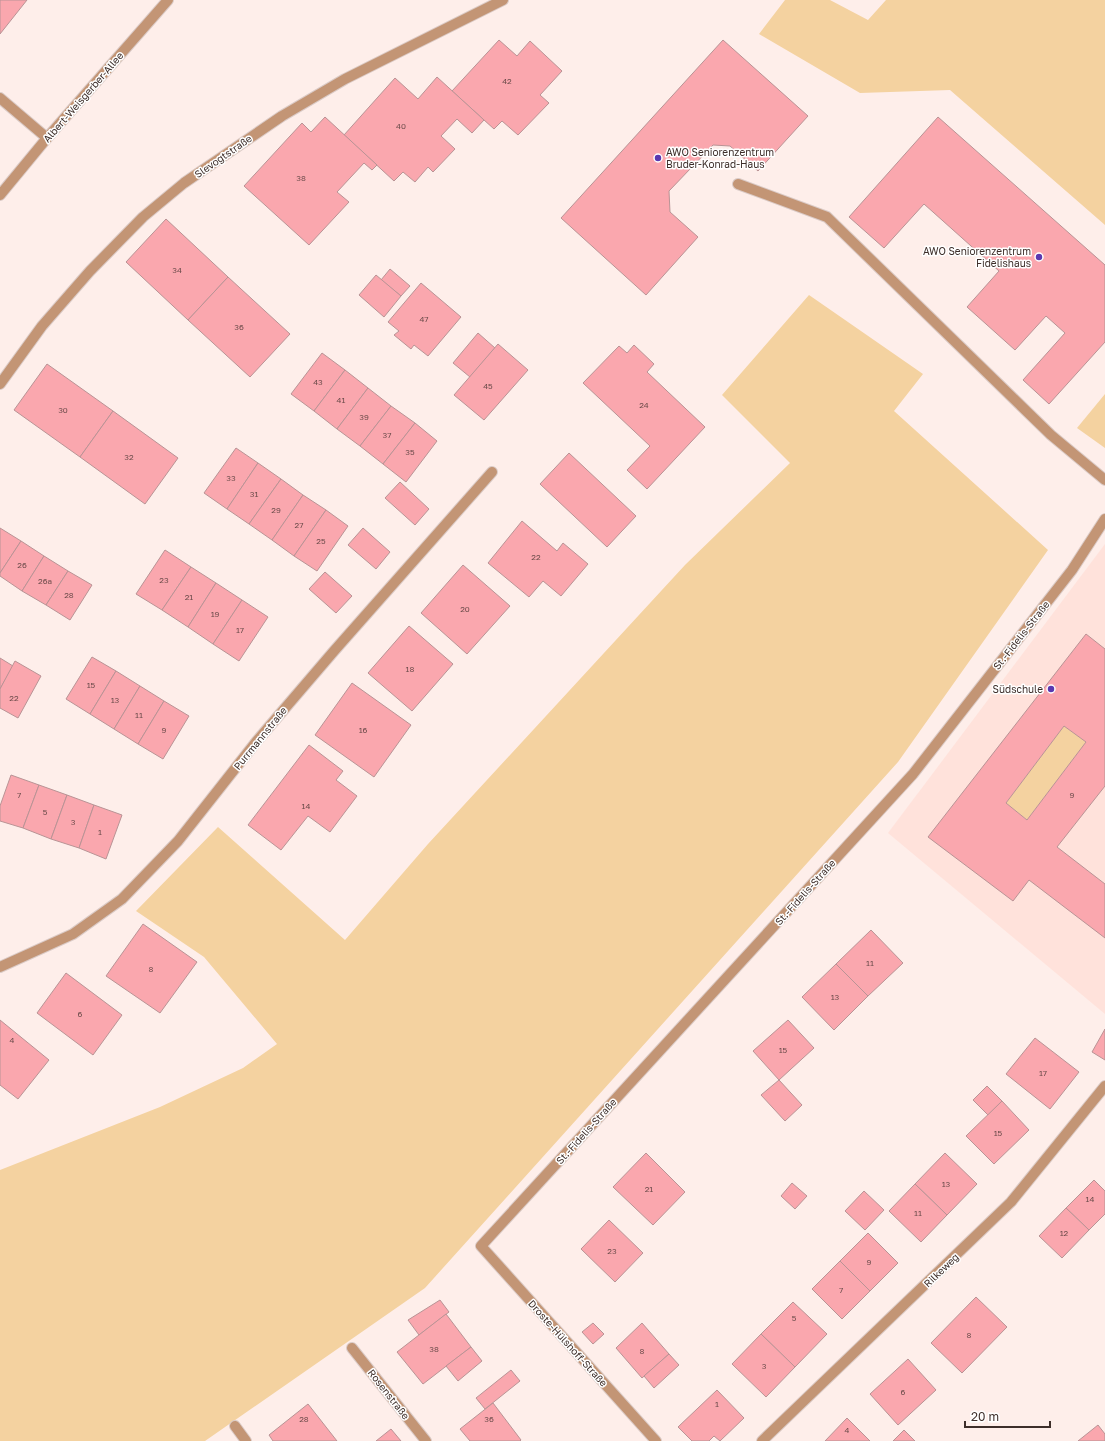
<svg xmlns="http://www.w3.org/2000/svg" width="1105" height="1441" viewBox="0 0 1105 1441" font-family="'Golos Text',sans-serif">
	<rect width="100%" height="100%" fill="#feeeea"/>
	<!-- built -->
	<polygon fill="#ffe2db" points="1105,544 1105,1014 888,833"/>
	<!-- green -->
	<g fill="#f4d2a0">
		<polygon points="785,0 830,0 868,20 886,0 1105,0 1105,225 950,90 860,93 759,34"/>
		<polygon points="809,295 923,374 894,411 1048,550 898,762 425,1288 205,1441 0,1441 0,1170 160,1107 243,1068 277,1044 204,957 136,911 218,827 345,940 428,844 685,565 790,463 722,395"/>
		<polygon points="1105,394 1105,448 1077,428"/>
		<polygon points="1064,726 1086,742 1027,820 1006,803"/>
	</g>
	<!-- building -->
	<g fill="#faa7ae" stroke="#b99395" fill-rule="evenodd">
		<polygon points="0,0 27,0 0,34"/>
		<polygon points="499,40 517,56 530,41 562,71 540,95 549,103 518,135 502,121 494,129 452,91"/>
		<polygon points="723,40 808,116 758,171 730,146 713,145 669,191 670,212 698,237 646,295 561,218"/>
		<polygon points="437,77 484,120 472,133 457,119 441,136 455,149 433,172 428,167 415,182 403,172 394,181 344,135 395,78 418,99"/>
		<polygon points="325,117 377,165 372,170 364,163 337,192 349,202 309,245 244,186 302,123 311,132"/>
		<polygon points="938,117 1105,265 1105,342 1049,404 1023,380 1065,333 1046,316 1015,350 967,307 999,271 924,204 884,248 849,217"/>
		<polygon points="166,219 228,277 188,320 126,262"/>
		<polygon points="390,269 410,286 401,296 381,280"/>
		<polygon points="376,275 401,296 384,317 359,295"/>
		<polygon points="228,277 290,334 250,377 188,320"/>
		<polygon points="421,283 461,317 428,356 414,345 411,349 394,335 399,331 388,322"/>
		<polygon points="478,333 495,348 470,377 453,363"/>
		<polygon points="498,344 528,370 484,420 454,395"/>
		<polygon points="634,345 654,364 647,372 705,427 647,489 627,470 650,446 583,383 619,346 627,353"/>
		<polygon points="322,353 345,370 314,411 291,394"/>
		<polygon points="47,364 113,411 80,457 14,410"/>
		<polygon points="345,370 368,388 337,429 314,411"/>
		<polygon points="368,388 391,406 360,446 337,429"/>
		<polygon points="391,406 415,423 383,464 360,446"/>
		<polygon points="113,411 178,458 145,504 80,457"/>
		<polygon points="415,423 437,441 406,482 383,464"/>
		<polygon points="236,448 258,463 227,509 204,493"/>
		<polygon points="569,453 636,516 607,547 540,484"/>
		<polygon points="258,463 281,479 249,524 227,509"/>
		<polygon points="281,479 303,495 272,540 249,524"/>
		<polygon points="400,482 429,509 415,525 385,498"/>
		<polygon points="303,495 326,510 294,556 272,540"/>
		<polygon points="326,510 348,526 317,571 294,556"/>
		<polygon points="522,521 557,551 563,543 588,564 561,596 543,581 529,597 488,563"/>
		<polygon points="0,528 21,541 0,573"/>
		<polygon points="363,528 390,552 376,569 348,545"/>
		<polygon points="21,541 44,556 22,591 0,576 0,573"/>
		<polygon points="165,550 191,567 162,610 136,594"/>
		<polygon points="44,556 68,571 46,605 22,591"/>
		<polygon points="463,565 510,606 467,654 421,613"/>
		<polygon points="191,567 216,583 188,627 162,610"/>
		<polygon points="68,571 92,585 70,620 46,605"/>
		<polygon points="325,572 352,596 336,613 309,589"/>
		<polygon points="216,583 242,600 213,644 188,627"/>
		<polygon points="242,600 268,617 239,661 213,644"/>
		<polygon points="409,626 453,664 412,711 368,673"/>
		<path d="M1086 634 1105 649V786L1057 847 1105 884V938L1029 880 1013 901 928 837ZM1064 726 1086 742 1027 820 1006 803Z"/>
		<polygon points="92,657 116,671 90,714 66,699"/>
		<polygon points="0,658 13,666 0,689"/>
		<polygon points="15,661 41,676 18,718 0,708 0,689"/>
		<polygon points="116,671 140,686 114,729 90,714"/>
		<polygon points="352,683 411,725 374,777 315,735"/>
		<polygon points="140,686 164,701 138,744 114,729"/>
		<polygon points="164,701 189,716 163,759 138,744"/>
		<polygon points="309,745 343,771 336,780 357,796 330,832 308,816 281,850 248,825"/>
		<polygon points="11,775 39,785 23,828 0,821 0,806"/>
		<polygon points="39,785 67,795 51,839 23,828"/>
		<polygon points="67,795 94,805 79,848 51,839"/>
		<polygon points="94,805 122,815 106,859 79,848"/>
		<polygon points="143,924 197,962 160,1013 106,976"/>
		<polygon points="871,930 903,963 868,996 836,964"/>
		<polygon points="836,964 868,996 834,1030 802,997"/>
		<polygon points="66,973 122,1015 93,1055 37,1013"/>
		<polygon points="0,1020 49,1060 18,1099 0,1085"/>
		<polygon points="788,1020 814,1048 779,1080 753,1051"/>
		<polygon points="1105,1029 1105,1060 1092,1052"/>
		<polygon points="1035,1038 1079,1072 1050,1109 1006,1074"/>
		<polygon points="779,1080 802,1105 785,1121 761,1095"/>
		<polygon points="987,1086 1002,1101 988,1115 973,1100"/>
		<polygon points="1002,1101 1029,1130 994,1164 966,1136"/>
		<polygon points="646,1153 685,1192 653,1225 613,1187"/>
		<polygon points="945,1153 977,1184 947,1215 915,1184"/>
		<polygon points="1094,1180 1105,1191 1105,1214 1089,1230 1066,1208"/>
		<polygon points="792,1183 807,1196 795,1209 781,1196"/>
		<polygon points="915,1184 947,1215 921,1242 889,1211"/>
		<polygon points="864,1191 884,1210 865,1230 845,1211"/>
		<polygon points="1066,1208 1089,1230 1062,1258 1039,1236"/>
		<polygon points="609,1220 643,1253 615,1282 581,1249"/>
		<polygon points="868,1233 898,1263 870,1291 840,1261"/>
		<polygon points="840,1261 870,1291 842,1319 812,1289"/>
		<polygon points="976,1297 1007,1327 962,1373 931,1343"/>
		<polygon points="440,1300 449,1312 419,1335 408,1320"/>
		<polygon points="793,1302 827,1334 795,1367 761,1334"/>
		<polygon points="446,1314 471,1347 423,1384 397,1352"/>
		<polygon points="593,1323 604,1334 593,1344 582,1332"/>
		<polygon points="642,1323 669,1354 642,1378 616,1348"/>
		<polygon points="761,1334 795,1367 766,1397 732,1364"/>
		<polygon points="471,1347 482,1361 458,1381 446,1366"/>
		<polygon points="669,1354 679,1365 654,1388 644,1376"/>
		<polygon points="908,1359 936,1390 898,1425 870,1394"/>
		<polygon points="511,1370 520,1381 485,1409 476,1398"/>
		<polygon points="717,1390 744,1418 720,1441 714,1436 709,1441 692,1441 678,1427"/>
		<polygon points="493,1403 521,1440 520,1441 470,1441 460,1429"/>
		<polygon points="308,1404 337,1441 273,1441 269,1435"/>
		<polygon points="847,1418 870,1441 825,1441"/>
		<polygon points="1098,1425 1105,1434 1105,1441 1078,1441"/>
		<polygon points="391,1429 401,1441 376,1441"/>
		<polygon points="904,1430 915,1441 893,1441"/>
	</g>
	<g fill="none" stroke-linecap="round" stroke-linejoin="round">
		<!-- minor casing -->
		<g stroke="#dbcbc7" stroke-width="12">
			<g id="minor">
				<polyline points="0,98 47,138"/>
				<polyline points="738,184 827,217 1051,435 1105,480"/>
				<polyline points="0,195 47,138 168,0"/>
				<polyline points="0,384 42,326 90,271 143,217 184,183 282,116 345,79 503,0"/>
				<polyline points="0,967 73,934 122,899 178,841 256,742 334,651 492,472"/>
				<polyline points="352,1348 426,1441"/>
				<polyline points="235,1426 246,1441"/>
				<polyline points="656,1441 481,1246 913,774 1072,570 1105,519"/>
				<polyline points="762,1441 1011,1202 1105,1086"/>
			</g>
		</g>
		<!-- minor -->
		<use href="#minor" stroke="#c39575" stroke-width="10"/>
	</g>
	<!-- markers -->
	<g fill="#5a38b0" stroke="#fff" stroke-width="1.5">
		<circle cx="658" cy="158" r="4"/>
		<circle cx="1039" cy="257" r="4"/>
		<circle cx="1051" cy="689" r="4"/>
	</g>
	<g text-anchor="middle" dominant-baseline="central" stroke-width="3" stroke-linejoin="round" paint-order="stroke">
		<!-- number labels -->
		<g font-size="8" fill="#6c4c4b">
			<text x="507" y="81">42</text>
			<text x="401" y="126">40</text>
			<text x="301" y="178">38</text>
			<text x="177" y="270">34</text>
			<text x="424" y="319">47</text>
			<text x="239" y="327">36</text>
			<text x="318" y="382">43</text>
			<text x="488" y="386">45</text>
			<text x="341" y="400">41</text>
			<text x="644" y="405">24</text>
			<text x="63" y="410">30</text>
			<text x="364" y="417">39</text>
			<text x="387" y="435">37</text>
			<text x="410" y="452">35</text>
			<text x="129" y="457">32</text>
			<text x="231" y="478">33</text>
			<text x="254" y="494">31</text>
			<text x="276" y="510">29</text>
			<text x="299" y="525">27</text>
			<text x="321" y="541">25</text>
			<text x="536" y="557">22</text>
			<text x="22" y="565">26</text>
			<text x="164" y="580">23</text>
			<text x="45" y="581">26a</text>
			<text x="69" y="595">28</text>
			<text x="189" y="597">21</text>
			<text x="465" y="609">20</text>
			<text x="215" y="614">19</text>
			<text x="240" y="630">17</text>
			<text x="410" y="669">18</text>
			<text x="91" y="685">15</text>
			<text x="14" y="698">22</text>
			<text x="115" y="700">13</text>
			<text x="139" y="715">11</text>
			<text x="164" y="730">9</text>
			<text x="363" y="730">16</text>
			<text x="19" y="795">7</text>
			<text x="1072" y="795">9</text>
			<text x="306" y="806">14</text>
			<text x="45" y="812">5</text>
			<text x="73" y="822">3</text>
			<text x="100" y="832">1</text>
			<text x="870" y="963">11</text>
			<text x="151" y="969">8</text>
			<text x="835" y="997">13</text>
			<text x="80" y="1014">6</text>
			<text x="12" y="1040">4</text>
			<text x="783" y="1050">15</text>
			<text x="1043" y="1073">17</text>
			<text x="998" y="1133">15</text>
			<text x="946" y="1184">13</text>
			<text x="649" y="1189">21</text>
			<text x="1090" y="1199">14</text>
			<text x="918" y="1213">11</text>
			<text x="1064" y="1233">12</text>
			<text x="612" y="1251">23</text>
			<text x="869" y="1262">9</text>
			<text x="841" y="1290">7</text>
			<text x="794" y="1318">5</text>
			<text x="969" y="1335">8</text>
			<text x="434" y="1349">38</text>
			<text x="642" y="1351">8</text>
			<text x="764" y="1366">3</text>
			<text x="903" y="1392">6</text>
			<text x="717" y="1404">1</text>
			<text x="304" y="1419">28</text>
			<text x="489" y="1419">36</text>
			<text x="847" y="1430">4</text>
		</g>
		<!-- street labels -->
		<g font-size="10" fill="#3d2e2a" stroke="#fff">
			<text transform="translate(83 97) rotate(-49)">Albert-Weisgerber-Allee</text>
			<text transform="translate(223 156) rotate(-35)">Slevogtstraße</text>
			<text transform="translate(1021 635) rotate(-52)">St.-Fidelis-Straße</text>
			<text transform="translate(260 738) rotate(-51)">Purrmannstraße</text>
			<text transform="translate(805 892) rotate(-48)">St.-Fidelis-Straße</text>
			<text transform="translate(586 1131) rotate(-48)">St.-Fidelis-Straße</text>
			<text transform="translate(941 1270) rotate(-44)">Rilkeweg</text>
			<text transform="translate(568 1343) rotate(48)">Droste-Hülshoff-Straße</text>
			<text transform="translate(389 1394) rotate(52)">Rosenstraße</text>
		</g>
		<!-- poi labels -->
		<g font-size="10" fill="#3d2e2a" stroke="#fff" text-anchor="end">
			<text x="666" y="152" text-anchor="start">AWO Seniorenzentrum<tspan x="666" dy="12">Bruder-Konrad-Haus</tspan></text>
			<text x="1031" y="251">AWO Seniorenzentrum<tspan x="1031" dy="12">Fidelishaus</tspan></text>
			<text x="1043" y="689">Südschule</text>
		</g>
	</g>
	<!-- scale -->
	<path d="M965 1421v6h85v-6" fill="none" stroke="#3d2e2a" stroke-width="2"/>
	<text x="971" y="1421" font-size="12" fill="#3d2e2a" stroke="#ffffff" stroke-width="3" paint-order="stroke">20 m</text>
</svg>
